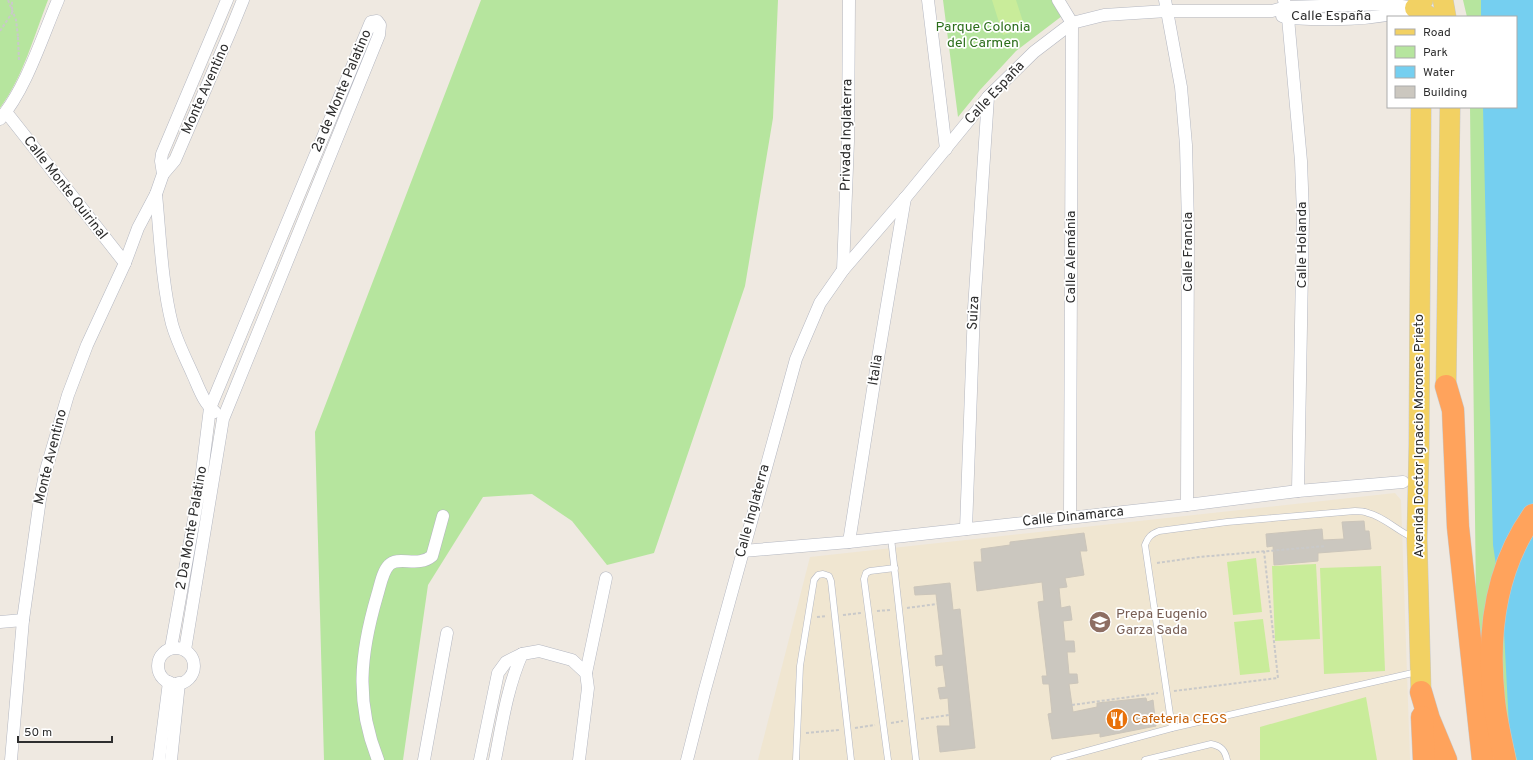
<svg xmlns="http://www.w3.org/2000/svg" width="1533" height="760" viewBox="0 0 1533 760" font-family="Overpass,sans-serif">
	<rect width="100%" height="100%" fill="#efe9e1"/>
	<!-- education -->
	<polygon fill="#f0e6d1" points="1395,493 1401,500 1410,760 758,760 810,557"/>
	<!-- green -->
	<g fill="#b6e59e">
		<path d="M0 0H48C34 36 23 77 0 108Z"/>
		<polygon points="481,0 778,0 773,118 745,286 654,553 607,565 572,521 532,494 483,497 428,585 403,760 324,760 315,432"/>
		<polygon points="943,0 1052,0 1062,16 1016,51 980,90 958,117"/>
		<polygon points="1463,0 1533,0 1533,760 1503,760 1483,677 1476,599 1470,107 1516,107 1516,17 1467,17"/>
	</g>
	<!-- pitch -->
	<g fill="#c9ec9a">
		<polygon points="992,0 1016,0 1025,28 1003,35"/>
		<polygon points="1256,558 1262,612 1233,615 1227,562"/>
		<polygon points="1316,564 1320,639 1275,641 1272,566"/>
		<polygon points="1381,566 1385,671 1324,674 1320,568"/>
		<polygon points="1263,619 1270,672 1240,675 1234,622"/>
		<polygon points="1366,697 1377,760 1260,760 1260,727"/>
	</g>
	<!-- water -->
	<polygon fill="#75cff0" points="1481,0 1533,0 1533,760 1517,760 1509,727 1503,612 1493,545 1483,107 1516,107 1516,17 1481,17"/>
	<!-- building -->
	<g fill="#cbc7bf" stroke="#cbc5ba">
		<polygon points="1364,521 1365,531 1369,531 1371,549 1318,553 1318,561 1274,565 1273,546 1267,547 1266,534 1322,529 1323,540 1344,539 1342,522"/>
		<polygon points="1084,533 1087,551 1080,551 1084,575 1065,578 1067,587 1059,588 1061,608 1070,606 1072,620 1063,621 1065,641 1074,641 1075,652 1067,652 1069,674 1077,674 1078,683 1069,684 1073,712 1097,707 1097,703 1146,698 1147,702 1153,700 1156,726 1100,737 1100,733 1052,739 1048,714 1052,713 1049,684 1043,684 1042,676 1047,676 1038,602 1044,601 1042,582 977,591 974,562 982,562 981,549 1010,545 1010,542"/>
		<polygon points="950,583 953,610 960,609 975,748 940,752 937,726 950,726 948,698 940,699 938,688 946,687 943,665 936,666 935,656 943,655 936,594 915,595 914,587"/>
	</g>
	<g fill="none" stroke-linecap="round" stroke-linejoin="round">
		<!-- lane casing -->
		<g stroke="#b4b7c1" stroke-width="7">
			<g id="lane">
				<polyline points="891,538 916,760"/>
				<path d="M1172 728 1145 545C1148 537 1151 534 1159 531L1227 522 1355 511C1359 511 1364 511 1368 513 1385 517 1398 532 1414 538"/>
				<polyline points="796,760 800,666 814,580 818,575 823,574 829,576 831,581 851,760"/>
				<polyline points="888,760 864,579 866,573 870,571 895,568"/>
				<polyline points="1054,760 1172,728 1417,672"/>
				<path d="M1145 760 1211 744C1221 746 1225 750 1227 760"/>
			</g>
		</g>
		<!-- street casing -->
		<g stroke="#b4b7c1" stroke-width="13">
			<g id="street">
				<polyline points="928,0 946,149"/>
				<polyline points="1058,0 1072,23 1070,517"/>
				<polyline points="1165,0 1181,87 1186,145 1188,226 1187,505"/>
				<polyline points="1284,0 1288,18 1301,161 1303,215 1298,491"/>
				<path d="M1282 16 1288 18C1328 20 1374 21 1412 9"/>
				<polyline points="6,112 125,263"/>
				<path d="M0 119C26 89 42 37 58 0"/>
				<polyline points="163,174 175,160 230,32 243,0"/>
				<path d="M156 194C160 235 162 285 172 324 177 342 186 359 193 375 199 388 203 402 215 412"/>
				<polyline points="843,270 848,141 849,0"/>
				<polyline points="966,529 974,309 988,97"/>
				<polyline points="849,542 877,364 905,198"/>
				<polyline points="743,551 849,542 1187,505 1298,491 1403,482"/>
				<polyline points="0,622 23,620"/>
				<polyline points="171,648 201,480 210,408 370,24 371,22 377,21 380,25 379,35 223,419 185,650"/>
				<circle cx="176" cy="666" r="18"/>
				<polyline points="586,673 606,578"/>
				<polyline points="11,760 23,620 40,499 46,470 68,395 87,345 125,263 138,228 156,194 163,174 161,161 162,154 227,0"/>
				<polyline points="159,760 169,682"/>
				<polyline points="171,760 179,683"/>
				<path d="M378 760C355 702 360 654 377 596 380 587 382 572 389 565 398 555 418 568 432 556L443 516"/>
				<polyline points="424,760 447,633"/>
				<polyline points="480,760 498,673 506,662 522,654"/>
				<path d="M495 760C502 724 507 688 522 654L539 651 572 660 586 673 588 688 579 760"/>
				<polyline points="687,760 704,693 796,359 820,303 843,270 906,197 988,97 1034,52 1072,23 1104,15 1167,11 1272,11 1286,7 1389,4 1415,8"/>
			</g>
		</g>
		<!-- primary casing -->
		<g stroke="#c9c9c9" stroke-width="21">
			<g id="primary">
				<polyline points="1423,0 1415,8 1430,17"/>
				<polyline points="1443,0 1446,17"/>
				<polyline points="1421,107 1419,445 1417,539 1421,692"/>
				<polyline points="1446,386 1450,107"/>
			</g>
		</g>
		<!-- highway casing -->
		<g stroke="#c9c9c9" stroke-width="23">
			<g id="highway">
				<polyline points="1446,386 1453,410 1458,527 1483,760"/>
				<polyline points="1421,692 1429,719 1446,760"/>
				<polyline points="1422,717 1424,760"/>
				<path d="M1505 760C1501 740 1496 720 1494 700 1487 636 1495 569 1533 515"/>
			</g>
		</g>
		<!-- path -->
		<g stroke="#c9c9c9" stroke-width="2" stroke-dasharray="3 2" stroke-linecap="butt">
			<polyline points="0,31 12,13 12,0"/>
			<polyline points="18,37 19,62"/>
			<polyline points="1157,563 1199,557 1326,546"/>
			<polyline points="907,608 937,604"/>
			<polyline points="877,611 890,610"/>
			<polyline points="843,615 861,613"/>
			<polyline points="817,617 827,616"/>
			<polyline points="1174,691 1278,678 1264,551"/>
			<polyline points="1072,705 1158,693"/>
			<polyline points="921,719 949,715"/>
			<polyline points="891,723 903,721"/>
			<polyline points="855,728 875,725"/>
			<polyline points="806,733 839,730"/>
		</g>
		<!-- lane -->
		<use href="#lane" stroke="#fff" stroke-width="6"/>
		<!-- street -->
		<use href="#street" stroke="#fff" stroke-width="12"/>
		<!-- primary -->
		<use href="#primary" stroke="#f2d163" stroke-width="20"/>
		<!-- highway -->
		<use href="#highway" stroke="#ffa35c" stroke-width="22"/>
		<!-- path-bridge -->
		<polyline stroke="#c9c9c9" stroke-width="2" stroke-dasharray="3 2" stroke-linecap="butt" points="8,0 16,20 18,37"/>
	</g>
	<!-- icons -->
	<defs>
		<g id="university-disc" transform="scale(1.15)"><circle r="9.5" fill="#8d6e63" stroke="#fff"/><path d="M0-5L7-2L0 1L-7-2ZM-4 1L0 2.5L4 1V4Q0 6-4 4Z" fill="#fff"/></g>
		<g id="restaurant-disc" transform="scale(1.15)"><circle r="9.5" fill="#e8710a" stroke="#fff"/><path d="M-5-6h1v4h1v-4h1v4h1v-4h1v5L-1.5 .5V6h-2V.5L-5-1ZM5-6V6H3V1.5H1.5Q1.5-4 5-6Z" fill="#fff"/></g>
	</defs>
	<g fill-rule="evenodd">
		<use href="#university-disc" x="1100" y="622"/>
		<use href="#restaurant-disc" x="1117" y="719"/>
	</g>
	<g text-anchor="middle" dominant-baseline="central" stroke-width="3.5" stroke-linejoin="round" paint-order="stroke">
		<!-- street labels -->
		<g font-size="14" fill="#2e2e2e" stroke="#fff">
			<text x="1331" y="16">Calle España</text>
			<text transform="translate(206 89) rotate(-66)">Monte Aventino</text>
			<text transform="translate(342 91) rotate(-67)">2a de Monte Palatino</text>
			<text transform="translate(995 93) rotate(-47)">Calle España</text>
			<text transform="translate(847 135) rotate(-89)">Privada Inglaterra</text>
			<text transform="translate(65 188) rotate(52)">Calle Monte Quirinal</text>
			<text transform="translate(1302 245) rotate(-90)">Calle Holanda</text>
			<text transform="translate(1188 252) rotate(-90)">Calle Francia</text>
			<text transform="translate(1071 257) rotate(-90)">Calle Alemánia</text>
			<text transform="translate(974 313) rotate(-87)">Suiza</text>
			<text transform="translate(876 370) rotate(-81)">Italia</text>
			<text transform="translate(1419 436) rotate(-90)">Avenida Doctor Ignacio Morones Prieto</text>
			<text transform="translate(51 457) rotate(-76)">Monte Aventino</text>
			<text transform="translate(753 511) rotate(-75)">Calle Inglaterra</text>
			<text transform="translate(1073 517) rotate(-6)">Calle Dinamarca</text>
			<text transform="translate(192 528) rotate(-80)">2 Da Monte Palatino</text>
		</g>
		<!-- park labels -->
		<g font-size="14" fill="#2c6e1b" stroke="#fff">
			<text x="983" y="27">Parque Colonia<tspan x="983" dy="16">del Carmen</tspan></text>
		</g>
		<!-- education labels -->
		<g font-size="14" fill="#785e54" stroke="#fff" text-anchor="start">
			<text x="1116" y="614">Prepa Eugenio<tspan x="1116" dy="16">Garza Sada</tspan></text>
		</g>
		<!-- food labels -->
		<g font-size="14" fill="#c56008" stroke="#fff" text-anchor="start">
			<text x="1132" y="719">Cafeteria CEGS</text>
		</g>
	</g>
	<!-- legend -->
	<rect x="1387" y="16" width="130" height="92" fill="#ffffff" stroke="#ababab"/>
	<rect x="1395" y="29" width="20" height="6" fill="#f2d163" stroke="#ababab"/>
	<text x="1423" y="36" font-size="12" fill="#2e2e2e">Road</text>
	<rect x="1395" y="46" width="20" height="12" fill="#b6e59e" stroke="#ababab"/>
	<text x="1423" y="56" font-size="12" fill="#2e2e2e">Park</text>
	<rect x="1395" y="66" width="20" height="12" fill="#75cff0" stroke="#ababab"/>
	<text x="1423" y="76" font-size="12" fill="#2e2e2e">Water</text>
	<rect x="1395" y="86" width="20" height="12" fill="#cbc7bf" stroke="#ababab"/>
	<text x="1423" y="96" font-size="12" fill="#2e2e2e">Building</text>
	<!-- scale -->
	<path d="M18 736v6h94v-6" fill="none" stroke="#2e2e2e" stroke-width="2"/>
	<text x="24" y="736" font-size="12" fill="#2e2e2e" stroke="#ffffff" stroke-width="3" paint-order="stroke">50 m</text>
</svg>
